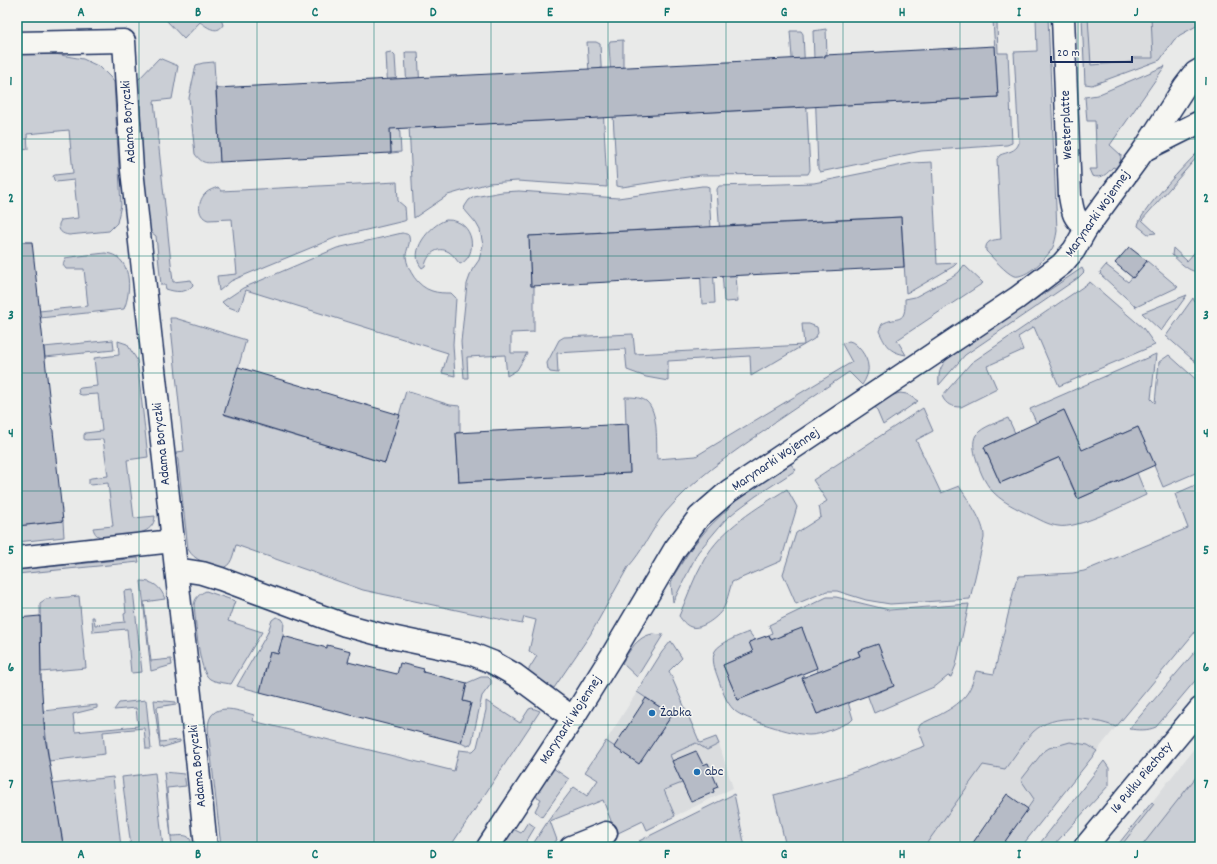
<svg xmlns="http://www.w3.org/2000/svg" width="1217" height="864" viewBox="0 0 1217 864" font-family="Dekko,sans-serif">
	<rect width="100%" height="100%" fill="#e9eae9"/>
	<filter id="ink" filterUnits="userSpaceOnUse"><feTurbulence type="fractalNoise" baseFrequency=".025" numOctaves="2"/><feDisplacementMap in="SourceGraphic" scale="8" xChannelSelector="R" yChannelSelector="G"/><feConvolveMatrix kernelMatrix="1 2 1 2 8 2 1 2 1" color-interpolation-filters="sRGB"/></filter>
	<g filter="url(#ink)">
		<!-- built -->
		<g fill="#dadcde">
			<polygon points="1082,17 1200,17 1200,24 1180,35 1174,40 1160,60 1092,85 1085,84"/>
			<polygon points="637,692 672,715 639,764 606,741"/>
			<polygon points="1070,718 1083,718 1102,721 1116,727 1097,751 1088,745 1079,743 1059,744 1049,748 1043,752 1034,798 1001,847 924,847 983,764 1005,769 1034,731 1047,724"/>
			<polygon points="1200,741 1200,847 1116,847 1152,802"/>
			<polygon points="696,743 707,750 719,744 733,788 675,816 664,790 682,782 669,755"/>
		</g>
		<!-- green -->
		<g fill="#caced5" stroke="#727e9a">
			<path d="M166 17H218L221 19 223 25C217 35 207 27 200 22L184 39 167 21Z"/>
			<path d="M1036 17H1048L1057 231C1056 237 1055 242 1053 247 1048 257 1026 279 1014 276 1006 273 992 257 986 251 984 240 994 240 1001 239L997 159 1000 155C1007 152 1016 152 1019 143L1014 52 1037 51Z"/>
			<polygon points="1082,17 1088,17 1091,65 1132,62 1132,58 1153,58 1151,17 1200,17 1200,24 1180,35 1174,40 1160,60 1092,85 1085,84"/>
			<polygon points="993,20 997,24 998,53 1008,53 1012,143 1007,145 921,151 820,172 818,169 813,31 826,29 827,55 825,55 828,106 998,97"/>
			<polygon points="790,31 801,31 803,34 810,170 808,174 701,175 622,187 617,186 609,44 610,41 623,40 623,67 622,67 625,116 795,108 793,59 792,58"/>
			<polygon points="587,42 596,42 600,44 607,187 517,181 489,183 448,195 414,218 405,53 406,52 418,52 422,127 592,118"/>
			<path d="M17 52 55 54 83 59 100 67 110 77 114 82 121 205 117 223 109 231 69 235C62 234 58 231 59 224L61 220 78 218 74 180 56 182 54 180 53 176 55 175 73 173 69 130 27 134 28 149 17 151Z"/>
			<polygon points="391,52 395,56 401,152 391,153 386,53"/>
			<path d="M159 58 178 66 172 99 154 101 173 282 191 280 192 282 193 285C186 294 175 292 166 289L165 285H161L156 236 147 229 138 80Z"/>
			<path d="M214 62 220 162C207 163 203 165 195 154L189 98 196 65 203 63Z"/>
			<path d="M1165 66 1110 145 1121 155 1120 164 1117 169 1113 167C1107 174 1102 179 1092 176L1089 169H1097L1095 121H1087L1085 97 1097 95Z"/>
			<path d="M1200 150V158L1198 156 1142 220 1156 233 1148 234 1138 226C1139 212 1188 162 1200 150Z"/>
			<polygon points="932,162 937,264 957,263 954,266 913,290 906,293 901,217 732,225 734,275 736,276 738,301 726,302 724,301 717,189 719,186 814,183 913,163"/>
			<path d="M397 182 398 201 405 207 406 220 404 221 337 237 240 277 231 281 219 291 217 276 237 274 232 219 208 220C196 216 198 200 206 193 209 190 213 189 218 187L221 191Z"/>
			<polygon points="702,186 706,186 709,187 709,191 715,303 702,304 698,227 529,236 531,286 534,286 534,332 511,333 511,353 527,353 517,370 507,376 505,355 467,357 468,378 464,378 461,342 467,284 472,270 479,260 483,245 480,230 476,223 464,209 465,206 469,200 474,197 502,192 519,191 618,198"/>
			<path d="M446 220C476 219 478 257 460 264 456 260 454 255 449 252 437 245 427 255 425 266L422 268C407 252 430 225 446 220Z"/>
			<path d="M402 233C406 234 409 234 409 237 411 243 406 250 406 256 407 270 418 287 432 291 438 293 444 293 451 293L456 298 453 344 455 376 442 373 448 353 246 290 239 311 226 306 222 302 243 288 337 248Z"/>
			<path d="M1200 246V252L1196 256 1200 265V271C1190 274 1179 261 1172 255L1173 248 1187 261Z"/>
			<path d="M105 253C132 255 132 290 124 309L40 318 39 311 88 306 84 269H66L63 265 65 258 71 257Z"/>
			<polygon points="1147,261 1178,287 1136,307 1101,275 1100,272 1106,265 1128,282"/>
			<path d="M964 265 983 283 897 340 906 355C889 352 886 346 879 331L882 324C898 315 906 326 905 299L915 297 954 276 959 272Z"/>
			<path d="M1082 268 1084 272 1078 278 965 355 939 385C938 374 940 367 947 359Z"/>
			<path d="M1090 282 1143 328 1155 345 1059 386 1034 327 1018 337 1023 350 987 366 997 389 961 407C952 407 946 405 942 396L971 363Z"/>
			<polygon points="1187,295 1161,331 1142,313"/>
			<polygon points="1193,298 1200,314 1200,366 1166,336"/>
			<path d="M170 318H175L246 340 225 415 385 463 406 391 450 405 460 406V432L456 433 459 482 630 473 628 424H626L625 397C632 397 640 397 646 401 659 411 656 444 657 459L696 456 852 362 842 344 849 341C857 342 868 358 868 366 869 372 866 379 862 385L849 372 772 424 767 429C729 455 695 478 665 513 651 530 643 551 628 567L590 635 554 688 527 672 537 656 529 651 536 620 524 617 522 624 363 590 236 545C233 554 232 567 221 568 209 564 194 561 188 549L177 452 184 451Z"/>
			<polygon points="802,324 809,324 817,327 818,333 814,339 751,376 750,356 668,361 668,381 646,377 627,370 625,349 557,353 558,373 550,372 548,369 547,363 559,340 564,337 633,334 635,354 804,345"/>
			<polygon points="113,340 114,350 45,357 44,347"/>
			<path d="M118 341 127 344 137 360 148 457 127 460 134 518 155 516C154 535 131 535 117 536 112 537 105 538 101 537 96 536 94 532 93 528L113 526 108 483 91 485 89 484V479L91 478 108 476 103 439 86 440 84 439V435L85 433 102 431 98 394 82 395 79 394 78 389 81 388 97 386 94 358 119 355Z"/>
			<polygon points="1156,354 1151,399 1155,403 1159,362 1169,355 1200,383 1200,471 1163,487 1138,427 1122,434 1121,433 1101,442 1083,453 1064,410 1047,418 1037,424 1030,409"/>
			<polygon points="900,393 907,394 918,401 883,425 875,406 887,397"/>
			<path d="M923 408 933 431 916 440 941 493 959 486C967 499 985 522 984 538L970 599 890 604 866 600 837 591H827L796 604 783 574 796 533 821 517 819 506 827 501 813 480Z"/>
			<path d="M1008 418 1015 433 984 447 1000 483 1063 456 1072 478 1069 480 1078 499 1137 473 1146 495C1126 504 1077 530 1058 526 1048 525 1039 519 1030 515 999 500 986 493 976 458 974 452 972 441 976 435 983 426 999 422 1008 418Z"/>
			<polygon points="790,463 796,470 756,496 737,510 725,520 698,552 673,602 671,584 674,575 692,547 708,528 738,499"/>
			<path d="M1200 483V626L1116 727C1092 718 1054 712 1033 732 1023 743 1014 757 1005 769L983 765 924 847H786L774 795 843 776 925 746 918 728 921 724C939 715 963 706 971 686 973 682 974 676 976 671L994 674 1016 581 1019 576 1073 573 1084 571 1188 528 1175 494Z"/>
			<path d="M787 489 797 507 781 561 732 582C729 591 727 602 723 609 717 618 701 630 691 627 685 625 682 620 679 616 687 598 694 577 704 560 722 528 757 508 787 489Z"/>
			<polygon points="63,521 64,537 17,542 17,526"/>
			<polygon points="138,558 139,562 17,574 17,570"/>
			<path d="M141 581C153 581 161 587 165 599L144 602 151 661 171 659 172 665 151 671Z"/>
			<polygon points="133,590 142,672 131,673 127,629 93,632 92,617 94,617 95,625 125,622 124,614 126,613 124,591"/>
			<path d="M206 591 235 601 228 621 262 632 231 684C225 683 215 682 210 679 198 672 196 620 194 605 195 598 199 594 206 591Z"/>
			<polygon points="79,596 86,668 41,672 40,603 46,599"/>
			<polygon points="827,597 836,597 889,610 969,604 956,665 951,677 948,676 936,686 874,713 867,694 873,692 874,694 894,686 858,651 860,656 818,672 802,629 782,635 773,643 769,635 772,633 769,625"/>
			<polygon points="276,617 282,619 284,622 283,636 278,654 270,652 260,692 237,686 267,634 272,620"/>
			<path d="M749 632 755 640 753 652 723 665 738 700 803 674 817 714 848 702 853 719 850 722C837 727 823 735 809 735 796 735 742 719 734 710 725 701 722 689 718 678 715 670 711 659 715 651 719 643 741 635 749 632Z"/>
			<path d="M652 634 663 635 637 677 622 663C630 650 637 637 652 634Z"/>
			<polygon points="671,641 682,658 669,671 700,743 716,737 719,744 707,750 696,743 670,755 682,783 664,790 675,816 647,830 643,821 616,834 603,800 550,821 557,840 548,847 531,847 548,821 573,788 574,787 587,796 598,780 585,772 606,741 639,763 672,715 637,692 662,652"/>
			<path d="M1200 646V675L1156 727C1147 731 1139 730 1129 729Z"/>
			<polygon points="481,677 488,677 491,680 491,684 482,696 472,742 470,745 467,746 461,743 471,703 463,701 467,683"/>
			<polygon points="146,700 151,749 146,749 144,728 103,732 105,754 49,761 43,711 97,705 97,708 73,714 75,732 138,726 136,708 114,710 119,703"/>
			<polygon points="154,700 176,702 176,704 157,707 160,742 180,740 180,742 160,748"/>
			<path d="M486 701 520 723 529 709 532 708 540 711 450 847H221L208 728C209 700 237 710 254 715L253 721 454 771 459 750 468 751H473L477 747 486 710Z"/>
			<polygon points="1070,742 1088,745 1097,751 1021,847 1001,847 1034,799 1021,780 1043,752 1049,748"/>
			<polygon points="1104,761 1109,768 1109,785 1052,847 1037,847"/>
			<polygon points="553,768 569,779 542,817 535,811 541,799 535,796"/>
			<path d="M164 772 184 774 186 786 167 788 171 836C183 836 191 832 192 847H172Z"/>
			<polygon points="1200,772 1200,847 1141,847"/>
			<polygon points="155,773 163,847 131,847 122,777"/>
			<polygon points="113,777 121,847 64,847 52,784"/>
			<polygon points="734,794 745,847 651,847 639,841"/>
			<polygon points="1152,802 1154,804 1120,847 1116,847"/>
			<polygon points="528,822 535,827 523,847 502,847 513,829 521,833"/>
		</g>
		<!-- building -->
		<g fill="#b6bbc6" stroke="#1b2f5e">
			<polygon points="995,46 998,97 390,129 391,153 220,162 216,88 825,57 825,55"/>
			<polygon points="901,217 904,267 531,286 529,236"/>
			<polygon points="17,242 32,242 63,521 17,526"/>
			<polygon points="1129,247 1147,261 1133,278 1115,263"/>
			<polygon points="238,367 400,415 385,463 224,414"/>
			<polygon points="1064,410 1082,450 1121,433 1122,434 1138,427 1155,465 1078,499 1060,457 1000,483 984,447"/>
			<polygon points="628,424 630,473 459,482 456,433"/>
			<polygon points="40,616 41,678 45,737 63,844 38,847 17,847 17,618"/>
			<polygon points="802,628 817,668 738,700 723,665 753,652 749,642 769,635 771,640"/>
			<polygon points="283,636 327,648 327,645 351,651 348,662 397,674 400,663 424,669 423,672 467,683 463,701 471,703 461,743 260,692 270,652 278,654"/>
			<polygon points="878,644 894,686 817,714 802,678 860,656 858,651"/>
			<polygon points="646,698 672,715 639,764 614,747"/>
			<polygon points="696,751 703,765 708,763 718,787 713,789 714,792 691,802 672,761"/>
			<polygon points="1007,794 1028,809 1001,847 970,847"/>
		</g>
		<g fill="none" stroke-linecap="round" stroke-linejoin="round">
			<!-- minor casing -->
			<g stroke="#1b2f5e" stroke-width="25">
				<g id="minor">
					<path d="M1063 17 1070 196C1073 214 1073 216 1086 229"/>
					<polyline points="17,43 124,41 132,170 197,758 206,847"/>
					<polyline points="1144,150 1200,122"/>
					<polyline points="17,558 173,541"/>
					<polyline points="176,569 202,573 221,579 345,625 382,635 472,654 492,662 515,675 573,718"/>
					<polyline points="488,847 573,718 614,652 675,549 699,517 729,491 1017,298 1062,264 1074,250 1086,229 1144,150 1185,86 1195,73 1200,70"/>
					<polyline points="571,847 606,833"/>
					<polyline points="1085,847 1200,709"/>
				</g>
			</g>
			<!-- minor -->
			<use href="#minor" stroke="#f6f6f2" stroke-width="22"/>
		</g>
	</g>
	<!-- grid -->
	<path fill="none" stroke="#0f766e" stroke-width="1" stroke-opacity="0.55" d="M139 17V847M257 17V847M374 17V847M491 17V847M608 17V847M726 17V847M843 17V847M960 17V847M1078 17V847M17 139H1200M17 256H1200M17 373H1200M17 491H1200M17 608H1200M17 725H1200"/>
	<!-- markers -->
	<g fill="#1f6fb2" stroke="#f6f6f2" stroke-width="1.5">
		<circle cx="652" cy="713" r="4"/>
		<circle cx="697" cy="772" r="4"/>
	</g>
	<g text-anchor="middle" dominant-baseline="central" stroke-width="3" stroke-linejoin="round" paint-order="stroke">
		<!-- street labels -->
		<g font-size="14" fill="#1b2f5e" stroke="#f6f6f2">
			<text transform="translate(129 122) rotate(-94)">Adama Boryczki</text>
			<text transform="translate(1067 125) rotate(-92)">Westerplatte</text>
			<text transform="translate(1098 214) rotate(-55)">Marynarki Wojennej</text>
			<text transform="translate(162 444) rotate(-96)">Adama Boryczki</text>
			<text transform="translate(776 460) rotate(-34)">Marynarki Wojennej</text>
			<text transform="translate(571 720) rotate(-57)">Marynarki Wojennej</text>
			<text transform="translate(198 766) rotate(-96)">Adama Boryczki</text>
			<text transform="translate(1142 778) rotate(-50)">16 Pułku Piechoty</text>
		</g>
		<!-- poi labels -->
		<g font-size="14" fill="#1b2f5e" stroke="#f6f6f2" text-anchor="start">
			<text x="660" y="713">Żabka</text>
			<text x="705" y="772">abc</text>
		</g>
	</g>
	<!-- margin -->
	<rect width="1217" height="864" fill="none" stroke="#f6f6f2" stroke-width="44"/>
	<!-- scale -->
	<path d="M1051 56v6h81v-6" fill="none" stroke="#1b2f5e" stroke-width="2"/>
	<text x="1057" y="56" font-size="12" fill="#1b2f5e" stroke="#f6f6f2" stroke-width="3" paint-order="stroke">20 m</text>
	<rect x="22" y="22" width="1173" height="820" fill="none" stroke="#0f766e" stroke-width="1.5"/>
	<g font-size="13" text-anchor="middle" font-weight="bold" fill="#0f766e">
		<text x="81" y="16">A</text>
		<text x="198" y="16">B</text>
		<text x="315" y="16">C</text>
		<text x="433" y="16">D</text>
		<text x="550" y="16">E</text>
		<text x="667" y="16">F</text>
		<text x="784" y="16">G</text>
		<text x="902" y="16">H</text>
		<text x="1019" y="16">I</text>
		<text x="1136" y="16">J</text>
		<text x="11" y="85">1</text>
		<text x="1206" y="85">1</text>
		<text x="11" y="202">2</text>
		<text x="1206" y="202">2</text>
		<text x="11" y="319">3</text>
		<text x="1206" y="319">3</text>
		<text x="11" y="437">4</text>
		<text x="1206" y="437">4</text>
		<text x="11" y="554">5</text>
		<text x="1206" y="554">5</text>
		<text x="11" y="671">6</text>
		<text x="1206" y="671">6</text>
		<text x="11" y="788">7</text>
		<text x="1206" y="788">7</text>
		<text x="81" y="858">A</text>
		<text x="198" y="858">B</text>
		<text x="315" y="858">C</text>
		<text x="433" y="858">D</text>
		<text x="550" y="858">E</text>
		<text x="667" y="858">F</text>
		<text x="784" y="858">G</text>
		<text x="902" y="858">H</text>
		<text x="1019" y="858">I</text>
		<text x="1136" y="858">J</text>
	</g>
</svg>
